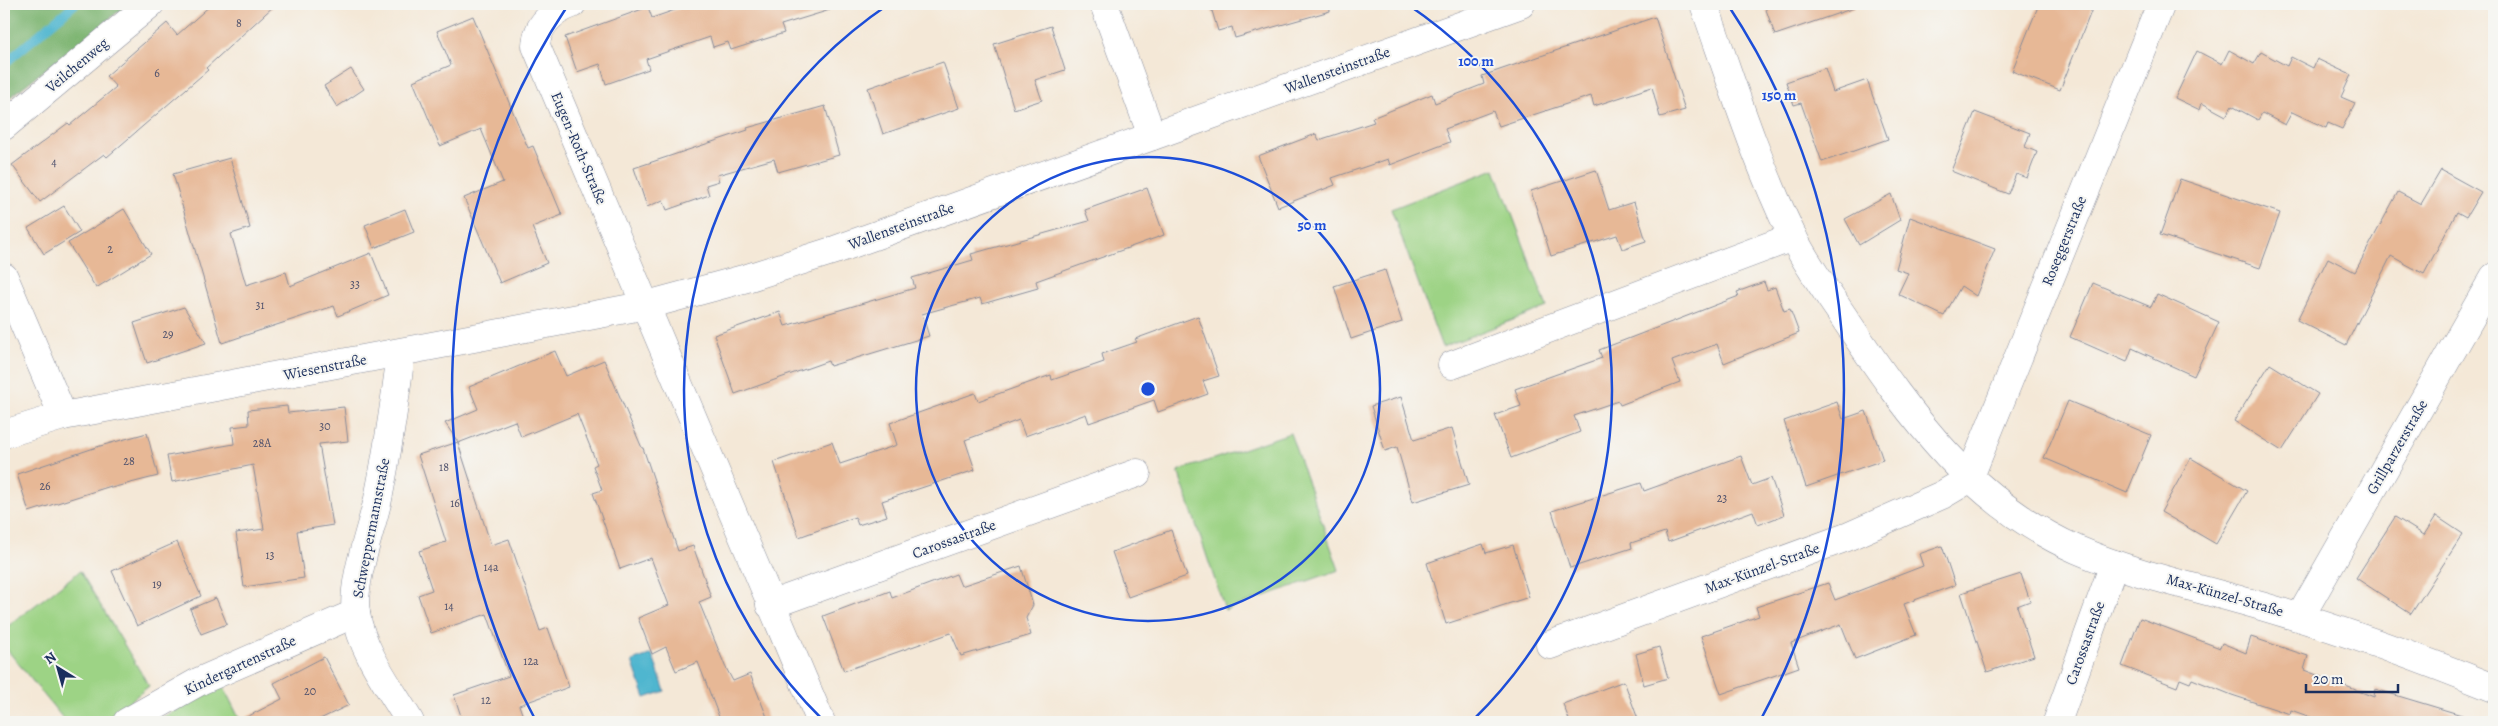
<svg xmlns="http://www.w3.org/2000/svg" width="2498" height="726" viewBox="0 0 2498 726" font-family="Alegreya,serif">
	<rect width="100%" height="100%" fill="#f6f6f2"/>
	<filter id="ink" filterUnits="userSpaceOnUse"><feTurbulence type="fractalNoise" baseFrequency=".02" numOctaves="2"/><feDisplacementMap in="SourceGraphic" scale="10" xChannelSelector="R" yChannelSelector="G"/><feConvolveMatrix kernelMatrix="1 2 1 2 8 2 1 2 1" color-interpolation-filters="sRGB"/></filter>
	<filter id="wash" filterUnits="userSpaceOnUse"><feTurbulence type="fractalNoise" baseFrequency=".0096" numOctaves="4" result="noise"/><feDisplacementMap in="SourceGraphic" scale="20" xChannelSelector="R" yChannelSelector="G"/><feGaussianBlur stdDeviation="1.12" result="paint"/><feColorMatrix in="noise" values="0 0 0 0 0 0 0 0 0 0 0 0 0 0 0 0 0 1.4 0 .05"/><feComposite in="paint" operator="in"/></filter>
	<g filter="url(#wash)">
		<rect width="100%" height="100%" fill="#f4e8d7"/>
		<!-- green -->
		<g fill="#9dd385" stroke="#5c8172">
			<polygon points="1495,169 1547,307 1442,347 1391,209"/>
			<polygon points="1290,433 1339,570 1225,610 1178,471"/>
			<polygon points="80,571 149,686 104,722 66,722 4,646 4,629"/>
			<polygon points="223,686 241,722 154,722 157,720"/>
		</g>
		<!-- forest -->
		<polygon fill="#7eb572" stroke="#4c7268" points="4,4 128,4 4,102"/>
		<!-- water -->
		<polygon fill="#50b6cf" stroke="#367296" points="652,654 665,691 645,698 632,661"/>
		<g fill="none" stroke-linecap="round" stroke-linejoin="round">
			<!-- stream -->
			<polyline stroke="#50b6cf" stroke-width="9" points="4,64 75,4"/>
		</g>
		<g id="blocks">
			<!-- building -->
			<g fill="#e7b896">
				<polygon points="212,4 276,4 206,68 208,70 107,157 104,154 40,202 12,165 68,123 70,125 116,87 106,76 167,23 177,35"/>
				<polygon points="692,4 829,4 830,10 781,25 784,33 731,50 728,42 713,47 710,37 646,59 649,69 606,84 600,64 577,72 565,37 648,7 652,18"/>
				<polygon points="1210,4 1329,4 1330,11 1235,38 1232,27 1218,31"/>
				<polygon points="1764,4 1854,4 1854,8 1775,35"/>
				<polygon points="2039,4 2094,4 2060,90 2012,71"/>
				<polygon points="473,16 528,148 533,146 562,215 532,227 547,263 500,283 464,198 503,182 481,129 440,146 413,81 451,65 437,31"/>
				<polygon points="1655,17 1685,110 1660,117 1652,87 1594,106 1591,96 1499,126 1493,111 1445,129 1450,142 1390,165 1388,159 1332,178 1335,185 1278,207 1258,156 1316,134 1319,140 1374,122 1372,118 1432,94 1435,103 1484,84 1482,76"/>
				<polygon points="1051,26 1065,70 1035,80 1042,100 1014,109 994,44"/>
				<polygon points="2229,50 2254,64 2261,52 2287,66 2291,57 2313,68 2317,59 2351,75 2341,97 2355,103 2342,129 2328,123 2326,128 2292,112 2285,125 2262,113 2258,120 2232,106 2226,116 2202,103 2200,110 2175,98 2197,51 2222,64"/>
				<polygon points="943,62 959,108 883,134 868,88"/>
				<polygon points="1825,68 1833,92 1867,80 1888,139 1822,162 1801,103 1794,105 1786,82"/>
				<polygon points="351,69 364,89 337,107 324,86"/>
				<polygon points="825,106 839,155 778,172 774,159 717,175 719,181 706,185 709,195 667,210 663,200 647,207 634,168 748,130 747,128"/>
				<polygon points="1975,112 2030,133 2025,147 2037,152 2027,178 2016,174 2008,194 1951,171"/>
				<polygon points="230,158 250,228 231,234 246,285 286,272 290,286 371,253 388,295 338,316 334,306 222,343 173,174"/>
				<polygon points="1596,170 1609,210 1634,202 1646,241 1622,249 1617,235 1551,256 1531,191"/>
				<polygon points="2441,170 2481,192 2466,217 2457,212 2424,274 2391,256 2346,345 2297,320 2328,258 2355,272 2398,192 2421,204"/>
				<polygon points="2180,179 2280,213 2260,268 2160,235"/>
				<polygon points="1147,188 1164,235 1036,281 1038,288 982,304 980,298 922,314 929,336 830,366 828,361 735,394 714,335 780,312 785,326 915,288 912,278 973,260 971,254 1089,221 1085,210"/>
				<polygon points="1891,194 1900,220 1859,245 1845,219"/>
				<polygon points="64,206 80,232 44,254 28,228"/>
				<polygon points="124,209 151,254 96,288 68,243"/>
				<polygon points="405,209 414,232 374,248 365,225"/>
				<polygon points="1910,217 1995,249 1976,296 1961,286 1944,316 1898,294 1908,273 1896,269"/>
				<polygon points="1385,270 1402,322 1351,339 1334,286"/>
				<polygon points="1764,282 1767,290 1775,287 1784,311 1790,309 1799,333 1724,363 1717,344 1672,361 1680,382 1620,405 1618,401 1574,416 1580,432 1511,458 1495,415 1521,406 1515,389 1602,358 1599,350 1739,296 1737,292"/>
				<polygon points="2093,283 2151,307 2157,294 2219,322 2194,376 2132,348 2127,362 2070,337"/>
				<polygon points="184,307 206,343 147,363 134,323"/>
				<polygon points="1198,316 1219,376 1203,381 1208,394 1158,412 1154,400 1089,423 1086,414 1025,436 1019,420 965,440 975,470 882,501 887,516 858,525 855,517 799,537 774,462 832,442 840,464 897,445 890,423 975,393 978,401 1051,375 1052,380 1104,362 1102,354 1137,342 1135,339"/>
				<polygon points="555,351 566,376 604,360 642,448 643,448 678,551 693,546 711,597 699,602 725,666 733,681 750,674 769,722 721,722 698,662 676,671 666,647 652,654 638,618 669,605 651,558 620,569 593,493 602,490 593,466 597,464 577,414 521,437 515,421 458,443 491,545 509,539 540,631 548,628 569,687 519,705 525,722 463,722 454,695 509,676 487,614 431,633 418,595 432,590 419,551 446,542 418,455 458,442 445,423 478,409 469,387"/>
				<polygon points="2270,364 2318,394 2282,451 2234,421"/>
				<polygon points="1401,397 1414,440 1452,428 1469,485 1413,502 1397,447 1385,451 1371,406"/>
				<polygon points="2068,401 2151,435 2127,493 2044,458"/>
				<polygon points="1837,402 1843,419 1866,411 1883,460 1806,487 1784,421"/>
				<polygon points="287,406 288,413 344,407 348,441 319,444 333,525 297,531 304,578 244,587 236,533 264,529 253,465 172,482 167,456 234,444 232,427 249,425 248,410"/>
				<polygon points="147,433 158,476 111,488 111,486 29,512 17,474 100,446"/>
				<polygon points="1741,456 1752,485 1771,478 1784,515 1758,525 1753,511 1668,542 1665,532 1631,543 1632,548 1570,568 1552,511 1641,483 1644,491"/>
				<polygon points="2191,458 2247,491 2216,544 2161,512"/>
				<polygon points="2436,516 2463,534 2411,614 2356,578 2395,517 2424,535"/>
				<polygon points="1171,530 1187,576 1128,597 1112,552"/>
				<polygon points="177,542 201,596 137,626 112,571"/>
				<polygon points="1483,544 1486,553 1513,545 1529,597 1446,624 1427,563"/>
				<polygon points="1942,546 1955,585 1904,604 1916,635 1855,659 1841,624 1791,643 1799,667 1721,694 1701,636 1759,616 1756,607 1828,583 1835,600 1923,566 1919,554"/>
				<polygon points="1021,566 1033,605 1026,618 1031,635 961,656 951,633 844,671 823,616 890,591 892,598 956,574 961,586"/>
				<polygon points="2021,574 2030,601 2017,606 2034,656 1987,672 1961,593"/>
				<polygon points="216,598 227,624 201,634 190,609"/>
				<polygon points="2140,618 2220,648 2222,643 2246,653 2251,637 2308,656 2304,670 2374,697 2375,689 2465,716 2464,722 2324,722 2291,710 2290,714 2232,695 2192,679 2190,683 2180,679 2177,687 2122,666"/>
				<polygon points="1659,647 1668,678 1644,685 1636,654"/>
				<polygon points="324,657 349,705 314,722 237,722 282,699 274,683"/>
				<polygon points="1624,681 1639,722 1570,722 1563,704"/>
			</g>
		</g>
	</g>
	<g filter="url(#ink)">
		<use href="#blocks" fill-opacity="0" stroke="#888c9a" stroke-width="1"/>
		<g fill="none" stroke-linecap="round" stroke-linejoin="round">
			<!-- minor casing -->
			<g stroke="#888c9a" stroke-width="29">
				<g id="minor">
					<path d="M572 4C553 11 537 24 536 46L821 722"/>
					<polyline points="1104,4 1152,136"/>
					<path d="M1704 4C1731 81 1756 161 1792 235 1807 266 1830 296 1849 325 1911 417 1973 504 2078 550 2136 575 2200 588 2261 606 2340 629 2417 657 2494 688"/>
					<polyline points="4,126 150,4"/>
					<polyline points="4,277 63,416"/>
					<path d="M401 353C395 401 388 450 378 499 371 531 351 582 356 614 362 652 391 689 410 722"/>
					<polyline points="1452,365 1793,237"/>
					<polyline points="4,434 63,416 647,305 747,278 835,250 1521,4"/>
					<polyline points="770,605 1137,473"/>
					<polyline points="2300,617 2494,277"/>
					<polyline points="1550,645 1847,537 1942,495 1969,479 2161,4"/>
					<polyline points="127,722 200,681 356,613"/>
					<polyline points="2057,722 2114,564"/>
				</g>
			</g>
			<!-- minor -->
			<use href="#minor" stroke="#fff" stroke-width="28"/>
		</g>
	</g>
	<!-- distance rings -->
	<g fill="none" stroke="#1d4ed8" stroke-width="2.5">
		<circle cx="1148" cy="389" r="232"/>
		<path d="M823 720A464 464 0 0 1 889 4M1407 4A464 464 0 0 1 1473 720"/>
		<path d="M536 721A696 696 0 0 1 568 5M1728 5A696 696 0 0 1 1760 721"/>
	</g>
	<g text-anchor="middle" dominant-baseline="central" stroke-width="4" stroke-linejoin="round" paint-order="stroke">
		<!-- number labels -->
		<g font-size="12" fill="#4e516c">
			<text x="239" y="23">8</text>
			<text x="157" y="73">6</text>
			<text x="54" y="162">4</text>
			<text x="110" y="249">2</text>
			<text x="355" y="284">33</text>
			<text x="260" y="305">31</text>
			<text x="168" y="334">29</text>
			<text x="325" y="426">30</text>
			<text x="262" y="443">28A</text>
			<text x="129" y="461">28</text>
			<text x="444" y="467">18</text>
			<text x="45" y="486">26</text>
			<text x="1722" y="498">23</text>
			<text x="455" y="503">16</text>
			<text x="270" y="555">13</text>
			<text x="491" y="567">14a</text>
			<text x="157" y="584">19</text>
			<text x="449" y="606">14</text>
			<text x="531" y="661">12a</text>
			<text x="310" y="691">20</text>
			<text x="486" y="700">12</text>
		</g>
		<!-- street labels -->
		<g font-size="15" fill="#1b2f5e" stroke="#f6f6f2">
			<text transform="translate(77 65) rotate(-40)">Veilchenweg</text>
			<text transform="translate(1337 70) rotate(-20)">Wallensteinstraße</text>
			<text transform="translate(579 148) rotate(67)">Eugen-Roth-Straße</text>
			<text transform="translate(901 226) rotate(-20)">Wallensteinstraße</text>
			<text transform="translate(2064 241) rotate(-68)">Roseggerstraße</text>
			<text transform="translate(325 367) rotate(-11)">Wiesenstraße</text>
			<text transform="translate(2397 447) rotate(-60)">Grillparzerstraße</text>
			<text transform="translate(371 528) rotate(-79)">Schweppermannstraße</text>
			<text transform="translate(954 539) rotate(-20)">Carossastraße</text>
			<text transform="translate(1762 568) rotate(-20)">Max-Künzel-Straße</text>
			<text transform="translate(2225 595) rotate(16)">Max-Künzel-Straße</text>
			<text transform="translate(2085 643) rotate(-70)">Carossastraße</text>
			<text transform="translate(240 665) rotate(-25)">Kindergartenstraße</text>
		</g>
	</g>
	<circle cx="1148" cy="389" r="8" fill="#1d4ed8" stroke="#f6f6f2" stroke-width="2.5"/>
	<g font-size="15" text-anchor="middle" font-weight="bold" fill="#1d4ed8" stroke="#f6f6f2" stroke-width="4" stroke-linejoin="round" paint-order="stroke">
		<text x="1476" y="66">100 m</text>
		<text x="1779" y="100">150 m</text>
		<text x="1312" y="230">50 m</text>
	</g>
	<!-- margin -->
	<rect width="2498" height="726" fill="none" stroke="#f6f6f2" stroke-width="20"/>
	<!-- north arrow -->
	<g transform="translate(58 668) rotate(323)" stroke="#f6f6f2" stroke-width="4" paint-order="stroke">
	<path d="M0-4L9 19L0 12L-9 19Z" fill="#1b2f5e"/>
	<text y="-8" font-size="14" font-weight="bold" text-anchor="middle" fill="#1b2f5e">N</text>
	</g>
	<!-- scale -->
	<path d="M2306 684v8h92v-8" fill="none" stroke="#1b2f5e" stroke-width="2.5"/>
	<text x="2313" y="684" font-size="15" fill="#1b2f5e" stroke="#f6f6f2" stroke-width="4" paint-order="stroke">20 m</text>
</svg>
